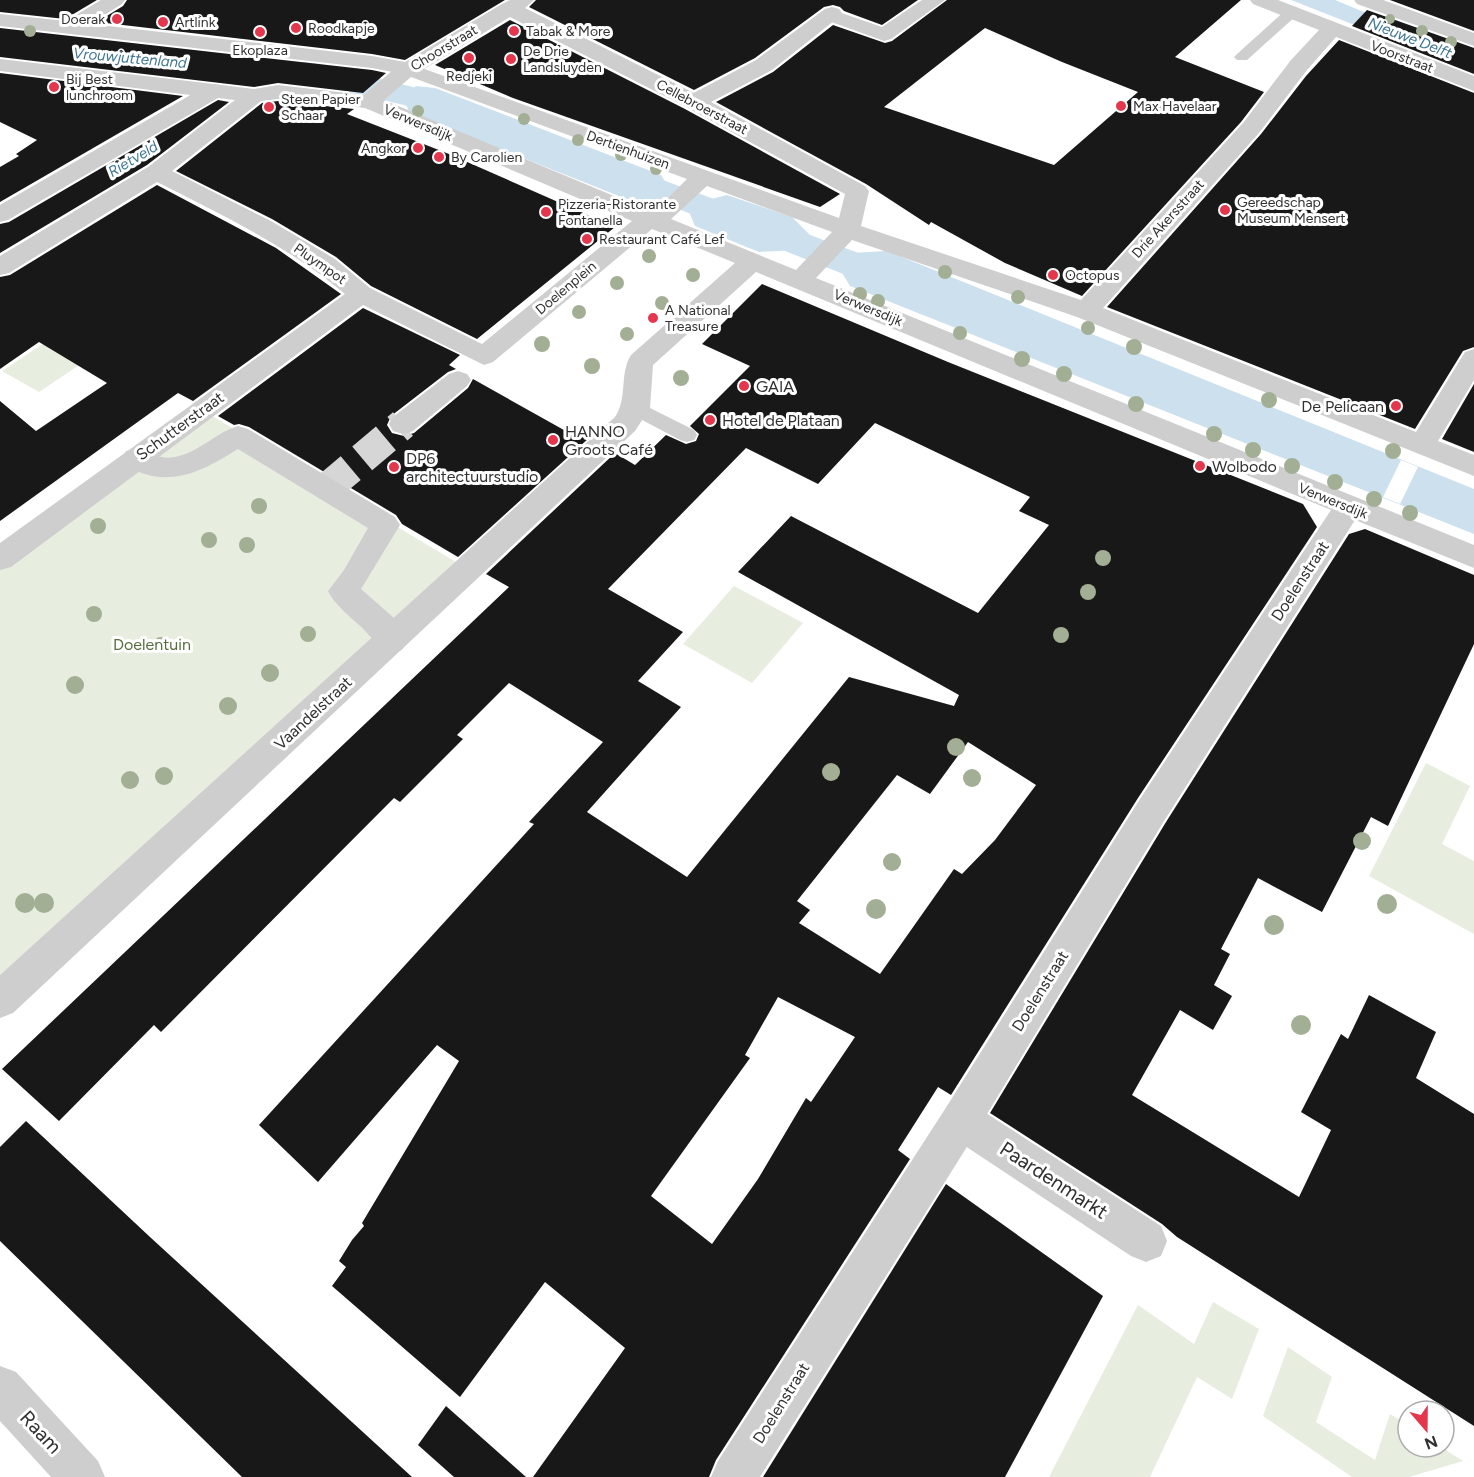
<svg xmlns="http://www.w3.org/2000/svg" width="1474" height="1477" viewBox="0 0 1474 1477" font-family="Figtree,sans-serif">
	<rect width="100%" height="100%" fill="#fff"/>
	<!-- green -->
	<g fill="#e7eddf">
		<polygon points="97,308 133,329 39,392 2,371"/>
		<polygon points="209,414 461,565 0,975 0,569"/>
		<polygon points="734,586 803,623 752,683 683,644"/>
		<polygon points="1426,763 1470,786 1442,844 1474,861 1474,934 1369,876"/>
		<polygon points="1213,1302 1259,1329 1232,1399 1197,1377 1150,1477 1049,1477 1138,1305 1194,1344"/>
		<polygon points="1288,1347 1332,1377 1316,1422 1375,1460 1390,1414 1408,1425 1408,1447 1441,1447 1463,1461 1409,1477 1352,1477 1263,1416"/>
	</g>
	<!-- water -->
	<g fill="#cce1ed">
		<polygon points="1291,0 1335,0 1388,22 1474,72"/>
		<polygon points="416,86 435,88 661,175 670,189 656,202 634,202 410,113 403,99"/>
		<polygon points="727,195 792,217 812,237 798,250 759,252 695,226 690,214 703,201"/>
		<polygon points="887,251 1474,489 1474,534 850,286 838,266 851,253"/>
	</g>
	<!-- pier -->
	<polygon fill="#fff" points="1401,460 1418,467 1400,504 1383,497"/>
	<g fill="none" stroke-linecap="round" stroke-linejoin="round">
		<!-- canal -->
		<g fill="#cce1ed" fill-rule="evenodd">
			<polygon points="304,62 321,64 445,95 482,109 487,116 482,123 470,126 421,109 293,79 288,72 293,65"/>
			<polygon points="604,158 920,276 926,285 920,294 907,297 894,294 592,175 587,168 592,161"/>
		</g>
	</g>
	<!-- building -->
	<g fill="#181818" fill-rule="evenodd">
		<polygon points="0,0 97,0 65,19 0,12"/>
		<polygon points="127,0 505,0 405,60 372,54 97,22 123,6"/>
		<polygon points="536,0 918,0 882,25 844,11 840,7 833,5 824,7 755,58 694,90 529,7"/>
		<path d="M947 0H1241L1175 57 1264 92 1241 122 1082 296 1005 263 931 222 929 225 866 184 716 102 773 72 833 25 885 43 892 41ZM985 28 1062 62 1138 92 1054 165 884 107Z"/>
		<polygon points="1390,0 1474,0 1474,31"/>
		<polygon points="1367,10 1474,48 1474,74 1352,26"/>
		<polygon points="510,20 685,109 840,194 820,207 513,98 435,65"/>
		<polygon points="0,28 372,70 386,73 363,93 278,83 254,87 0,57"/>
		<polygon points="1339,40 1474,93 1474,347 1463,351 1415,429 1107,307 1261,134 1306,76"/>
		<polygon points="0,73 183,96 0,202 0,167 19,156 16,154 37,140 0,122"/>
		<polygon points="218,100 229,102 147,165 0,253 0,224 9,222"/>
		<polygon points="278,101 354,109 347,114 449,154 615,227 477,339 371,286 336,257 272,219 176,171 262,103"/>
		<polygon points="157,185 276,248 341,294 193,401 178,393 0,521 0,401 36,431 107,383 39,342 0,369 0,277 10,275"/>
		<path d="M762 284 948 362 1303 504 1317 527 1138 798 951 1095 938 1087 898 1150 910 1159 716 1460 709 1477H533L625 1348 545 1282 460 1397 332 1286 346 1267 339 1261 352 1240 364 1226 362 1223 459 1061 437 1045 318 1182 259 1125 534 824 529 822 603 742 509 683 457 735 463 739 400 802 394 798 161 1032 154 1025 59 1121 2 1069 509 587 486 574 615 453 635 465 666 435 686 444 696 441 699 434 690 426 750 366 702 344ZM875 423 1030 497 1019 511 1049 525 978 613 791 516 738 572 959 695 954 706 849 677 687 877 587 812 681 707 638 681 683 632 608 589 746 448 818 484ZM968 742 1036 785 995 840 962 874 954 869 880 974 799 923 810 910 797 901 897 775 930 794ZM778 997 855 1037 811 1102 806 1098 758 1179 712 1244 651 1196 750 1058 745 1055Z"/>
		<polygon points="363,308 460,355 449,365 456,369 448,372 391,416 387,425 392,433 404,436 414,433 468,388 473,379 580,439 584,435 589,438 458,557 402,524 396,515 249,427 239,424 234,425 218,416"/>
		<polygon points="1474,384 1474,452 1442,439"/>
		<polygon points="1365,529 1474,575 1474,644 1388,826 1371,817 1322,912 1258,878 1221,949 1230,954 1214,985 1232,996 1213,1030 1180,1010 1132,1095 1299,1197 1331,1130 1301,1112 1341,1034 1348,1039 1369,995 1436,1032 1416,1078 1474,1114 1474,1426 1177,1237 1162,1224 990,1113 1166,822 1349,534"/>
		<polygon points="26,1121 150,1237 412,1477 242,1477 0,1241 0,1147"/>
		<polygon points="946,1184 1103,1296 1005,1477 763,1477"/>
		<polygon points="446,1406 526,1477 454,1477 418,1445"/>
	</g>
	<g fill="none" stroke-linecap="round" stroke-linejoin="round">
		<!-- pedestrian-tunnel -->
		<polyline stroke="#d6d6d6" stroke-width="31" stroke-dasharray="31 15" stroke-linecap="butt" points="327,488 403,424"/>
		<!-- service -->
		<g fill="#cecece" fill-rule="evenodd">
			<polygon points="1291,9 1296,10 1298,13 1296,16 1247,60 1237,60 1234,57 1237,54 1286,10"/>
			<polygon points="636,401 694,430 697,435 694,440 687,442 680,440 629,413 626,408 629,403"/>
		</g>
		<!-- pedestrian -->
		<g fill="#cecece" fill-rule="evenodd">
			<polygon points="101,0 125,0 122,4 90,24 372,56 405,62 502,4 510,0 534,0 525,8 702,97 705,102 702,107 694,109 686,107 510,17 416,74 408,75 372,68 0,26 0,14 66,21"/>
			<polygon points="922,0 945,0 891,39 884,41 823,19 820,15 823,11 830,9 882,27"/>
			<polygon points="0,59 214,84 222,86 225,91 222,96 214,98 0,71"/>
			<polygon points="458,371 467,374 471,380 467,386 413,431 403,434 393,431 389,424 393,417 449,374"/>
			<path d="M238 426 248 429 395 517 400 525 361 589 394 618 407 641 402 650 391 653 380 650C367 626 340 614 328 591L344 570 368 528 238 449C211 466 179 485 145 474 135 471 127 467 122 458L126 451C144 445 156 461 175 457 200 452 215 433 238 426Z"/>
			<polygon points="961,1100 975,1106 1161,1226 1167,1241 1161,1256 1146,1262 1131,1256 947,1134 941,1120 947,1106"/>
		</g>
		<!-- minor -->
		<g fill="#cecece" fill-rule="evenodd">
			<path d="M1250 0H1278L1474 76V91L1336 37 1307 70 1259 133 1103 308 1416 432 1465 352 1474 349V380L1438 441 1474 455V476L1077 317 852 240 816 278 1474 545V568L1355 520 1164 821 975 1134 760 1477H711L718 1461 947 1106 1140 799 1331 510 756 272 653 365 650 408 635 431 13 1013 0 1018V975L615 417C628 398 619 374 631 355L735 263 652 229 493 362 484 365 363 305 11 567 0 570V543L345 294C288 246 222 215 157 182L9 273 0 275V256L148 167 235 100 218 98 8 220 0 222V205L206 86 214 84 254 89 278 85 364 95 400 64 408 63 839 218 845 194 686 107 683 102 686 97 756 60 825 9 832 7 839 9 842 13 839 17 772 70 711 102 865 186 869 191 861 226 1081 300 1243 123 1291 60 1319 30 1253 4ZM411 77 687 179 658 208 650 211 384 100ZM278 99 365 108 632 221 482 344 370 288 335 259 271 221 172 171 261 101ZM707 186 832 232 796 270 671 219Z"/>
			<polygon points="1354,0 1383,0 1474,33 1474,46 1357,4"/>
			<polygon points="0,1366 16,1372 98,1461 105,1477 51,1477 0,1421"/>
		</g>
	</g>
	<!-- trees -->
	<g fill="#a2af95">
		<circle cx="1390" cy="19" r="5"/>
		<circle cx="30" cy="31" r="6"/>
		<circle cx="1422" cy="31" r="6"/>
		<circle cx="1451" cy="42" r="6"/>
		<circle cx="418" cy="111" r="6"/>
		<circle cx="524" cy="119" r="6"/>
		<circle cx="578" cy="140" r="6"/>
		<circle cx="621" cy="155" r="6"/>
		<circle cx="656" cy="169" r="6"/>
		<circle cx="649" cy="256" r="7"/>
		<circle cx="945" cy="272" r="7"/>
		<circle cx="693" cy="275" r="7"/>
		<circle cx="617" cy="283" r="7"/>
		<circle cx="860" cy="294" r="7"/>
		<circle cx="1018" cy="297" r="7"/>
		<circle cx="878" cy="301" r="7"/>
		<circle cx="662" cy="303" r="7"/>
		<circle cx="579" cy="312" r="7"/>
		<circle cx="1088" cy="328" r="7"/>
		<circle cx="960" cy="333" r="7"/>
		<circle cx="627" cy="334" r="7"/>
		<circle cx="542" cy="344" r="8"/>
		<circle cx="1134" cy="347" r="8"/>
		<circle cx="1022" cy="359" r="8"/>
		<circle cx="592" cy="366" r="8"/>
		<circle cx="1064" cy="374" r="8"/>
		<circle cx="681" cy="378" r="8"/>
		<circle cx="1269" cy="400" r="8"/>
		<circle cx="1136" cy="404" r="8"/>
		<circle cx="1214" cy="434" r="8"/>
		<circle cx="1253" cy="450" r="8"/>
		<circle cx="1393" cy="451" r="8"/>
		<circle cx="1292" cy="466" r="8"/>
		<circle cx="1335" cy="482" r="8"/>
		<circle cx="1374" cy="499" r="8"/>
		<circle cx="259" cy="506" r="8"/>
		<circle cx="1410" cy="513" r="8"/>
		<circle cx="98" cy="526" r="8"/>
		<circle cx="209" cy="540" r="8"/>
		<circle cx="247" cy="545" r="8"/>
		<circle cx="1103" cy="558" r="8"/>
		<circle cx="1088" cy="592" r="8"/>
		<circle cx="94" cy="614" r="8"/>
		<circle cx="308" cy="634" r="8"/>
		<circle cx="1061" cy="635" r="8"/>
		<circle cx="161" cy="645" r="8"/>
		<circle cx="270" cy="673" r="9"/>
		<circle cx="75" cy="685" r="9"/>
		<circle cx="228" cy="706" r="9"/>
		<circle cx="956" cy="747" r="9"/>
		<circle cx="831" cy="772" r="9"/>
		<circle cx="164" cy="776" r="9"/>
		<circle cx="972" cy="778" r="9"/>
		<circle cx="130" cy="780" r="9"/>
		<circle cx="1362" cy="841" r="9"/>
		<circle cx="892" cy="862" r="9"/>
		<circle cx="25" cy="903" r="10"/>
		<circle cx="44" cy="903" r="10"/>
		<circle cx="1387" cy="904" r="10"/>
		<circle cx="876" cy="909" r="10"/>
		<circle cx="1274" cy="925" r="10"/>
		<circle cx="1301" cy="1025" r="10"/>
	</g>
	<!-- markers -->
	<g fill="#e4364c" stroke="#fff" stroke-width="2">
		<circle cx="117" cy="19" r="6"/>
		<circle cx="163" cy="22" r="6"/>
		<circle cx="296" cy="28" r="6"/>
		<circle cx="514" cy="31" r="6"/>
		<circle cx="260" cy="32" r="6"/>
		<circle cx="469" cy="58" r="6"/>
		<circle cx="511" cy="59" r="6"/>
		<circle cx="54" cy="87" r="6"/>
		<circle cx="1121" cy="106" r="6"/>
		<circle cx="269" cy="107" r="6"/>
		<circle cx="418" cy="148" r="6"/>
		<circle cx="439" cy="157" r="6"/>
		<circle cx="1225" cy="210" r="6"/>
		<circle cx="546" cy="212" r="6"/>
		<circle cx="587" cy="239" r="6"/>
		<circle cx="1053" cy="275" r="6"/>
		<circle cx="653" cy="318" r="6"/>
		<circle cx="744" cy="386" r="6"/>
		<circle cx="1396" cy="406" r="6"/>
		<circle cx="710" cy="420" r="6"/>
		<circle cx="553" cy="440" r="6"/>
		<circle cx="1200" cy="466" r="6"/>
		<circle cx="394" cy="467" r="6"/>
	</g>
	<g text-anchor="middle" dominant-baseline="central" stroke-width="6" stroke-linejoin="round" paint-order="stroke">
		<!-- far-poi labels -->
		<g font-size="14" fill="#313131" stroke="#fff" text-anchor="start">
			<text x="105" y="19" text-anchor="end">Doerak</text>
			<text x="175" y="22">Artlink</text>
			<text x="308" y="28">Roodkapje</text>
			<text x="526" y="31">Tabak &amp; More</text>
			<text x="260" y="50" text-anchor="middle">Ekoplaza</text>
			<text x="523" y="51">De Drie<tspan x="523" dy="16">Landsluyden</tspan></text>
			<text x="469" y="76" text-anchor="middle">Redjeki</text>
			<text x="66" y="79">Bij Best<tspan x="66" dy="16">lunchroom</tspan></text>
			<text x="281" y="99">Steen Papier<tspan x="281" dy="16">Schaar</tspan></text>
			<text x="1133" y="106">Max Havelaar</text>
			<text x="406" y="148" text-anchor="end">Angkor</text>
			<text x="451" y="157">By Carolien</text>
			<text x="1237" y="202">Gereedschap<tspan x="1237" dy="16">Museum Mensert</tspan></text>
			<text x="558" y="204">Pizzeria-Ristorante<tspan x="558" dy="16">Fontanella</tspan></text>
			<text x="599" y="239">Restaurant Café Lef</text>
			<text x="1065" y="275">Octopus</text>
			<text x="665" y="310">A National<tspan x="665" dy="16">Treasure</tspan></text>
		</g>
		<!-- far-street labels -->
		<g font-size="14" fill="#313131" stroke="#fff">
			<text transform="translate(444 48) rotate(-31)">Choorstraat</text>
			<text transform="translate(1402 57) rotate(21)">Voorstraat</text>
			<text transform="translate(702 107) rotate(28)">Cellebroerstraat</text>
			<text transform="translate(418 123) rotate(23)">Verwersdijk</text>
			<text transform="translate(628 150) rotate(20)">Dertienhuizen</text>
			<text transform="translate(1168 219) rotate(-48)">Drie Akersstraat</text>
			<text transform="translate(320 264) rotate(35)">Pluympot</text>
			<text transform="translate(566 288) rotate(-40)">Doelenplein</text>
			<text transform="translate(868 308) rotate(23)">Verwersdijk</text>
			<text transform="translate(1333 501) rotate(22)">Verwersdijk</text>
		</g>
		<!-- far-water labels -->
		<g font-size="15" font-style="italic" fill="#3e7793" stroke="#fff">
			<text transform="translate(1410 38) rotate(21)">Nieuwe Delft</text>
			<text transform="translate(130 58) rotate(5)">Vrouwjuttenland</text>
			<text transform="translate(133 159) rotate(-31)">Rietveld</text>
		</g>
		<!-- poi labels -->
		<g font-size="16" fill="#313131" stroke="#fff" text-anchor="start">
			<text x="756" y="386">GAIA</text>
			<text x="1384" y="406" text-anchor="end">De Pelicaan</text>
			<text x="722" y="420">Hotel de Plataan</text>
			<text x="565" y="431">HANNO<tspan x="565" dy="18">Groots Café</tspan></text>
			<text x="406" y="458">DP6<tspan x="406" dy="18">architectuurstudio</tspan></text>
			<text x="1212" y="466">Wolbodo</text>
		</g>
		<!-- street labels -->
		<g font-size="16" fill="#313131" stroke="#fff">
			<text transform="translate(180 426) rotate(-36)">Schutterstraat</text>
			<text transform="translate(1300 581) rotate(-57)">Doelenstraat</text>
			<text transform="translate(313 713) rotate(-43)">Vaandelstraat</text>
			<text transform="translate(1040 991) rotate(-58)">Doelenstraat</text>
			<text transform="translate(781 1403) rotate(-58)">Doelenstraat</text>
		</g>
		<!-- park labels -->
		<g font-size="16" fill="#566d3e" stroke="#fff">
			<text x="152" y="644">Doelentuin</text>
		</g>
		<!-- near-street labels -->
		<g font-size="20" fill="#313131" stroke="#fff">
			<text transform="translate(1054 1180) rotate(33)">Paardenmarkt</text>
			<text transform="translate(41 1432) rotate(47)">Raam</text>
		</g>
	</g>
	<!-- north arrow -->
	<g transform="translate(1426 1429) rotate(160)"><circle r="28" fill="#ffffff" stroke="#adadad" stroke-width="1.5"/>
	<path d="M0-4.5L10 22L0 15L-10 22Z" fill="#e4364c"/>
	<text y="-9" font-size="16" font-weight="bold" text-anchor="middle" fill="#313131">N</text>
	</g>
</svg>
